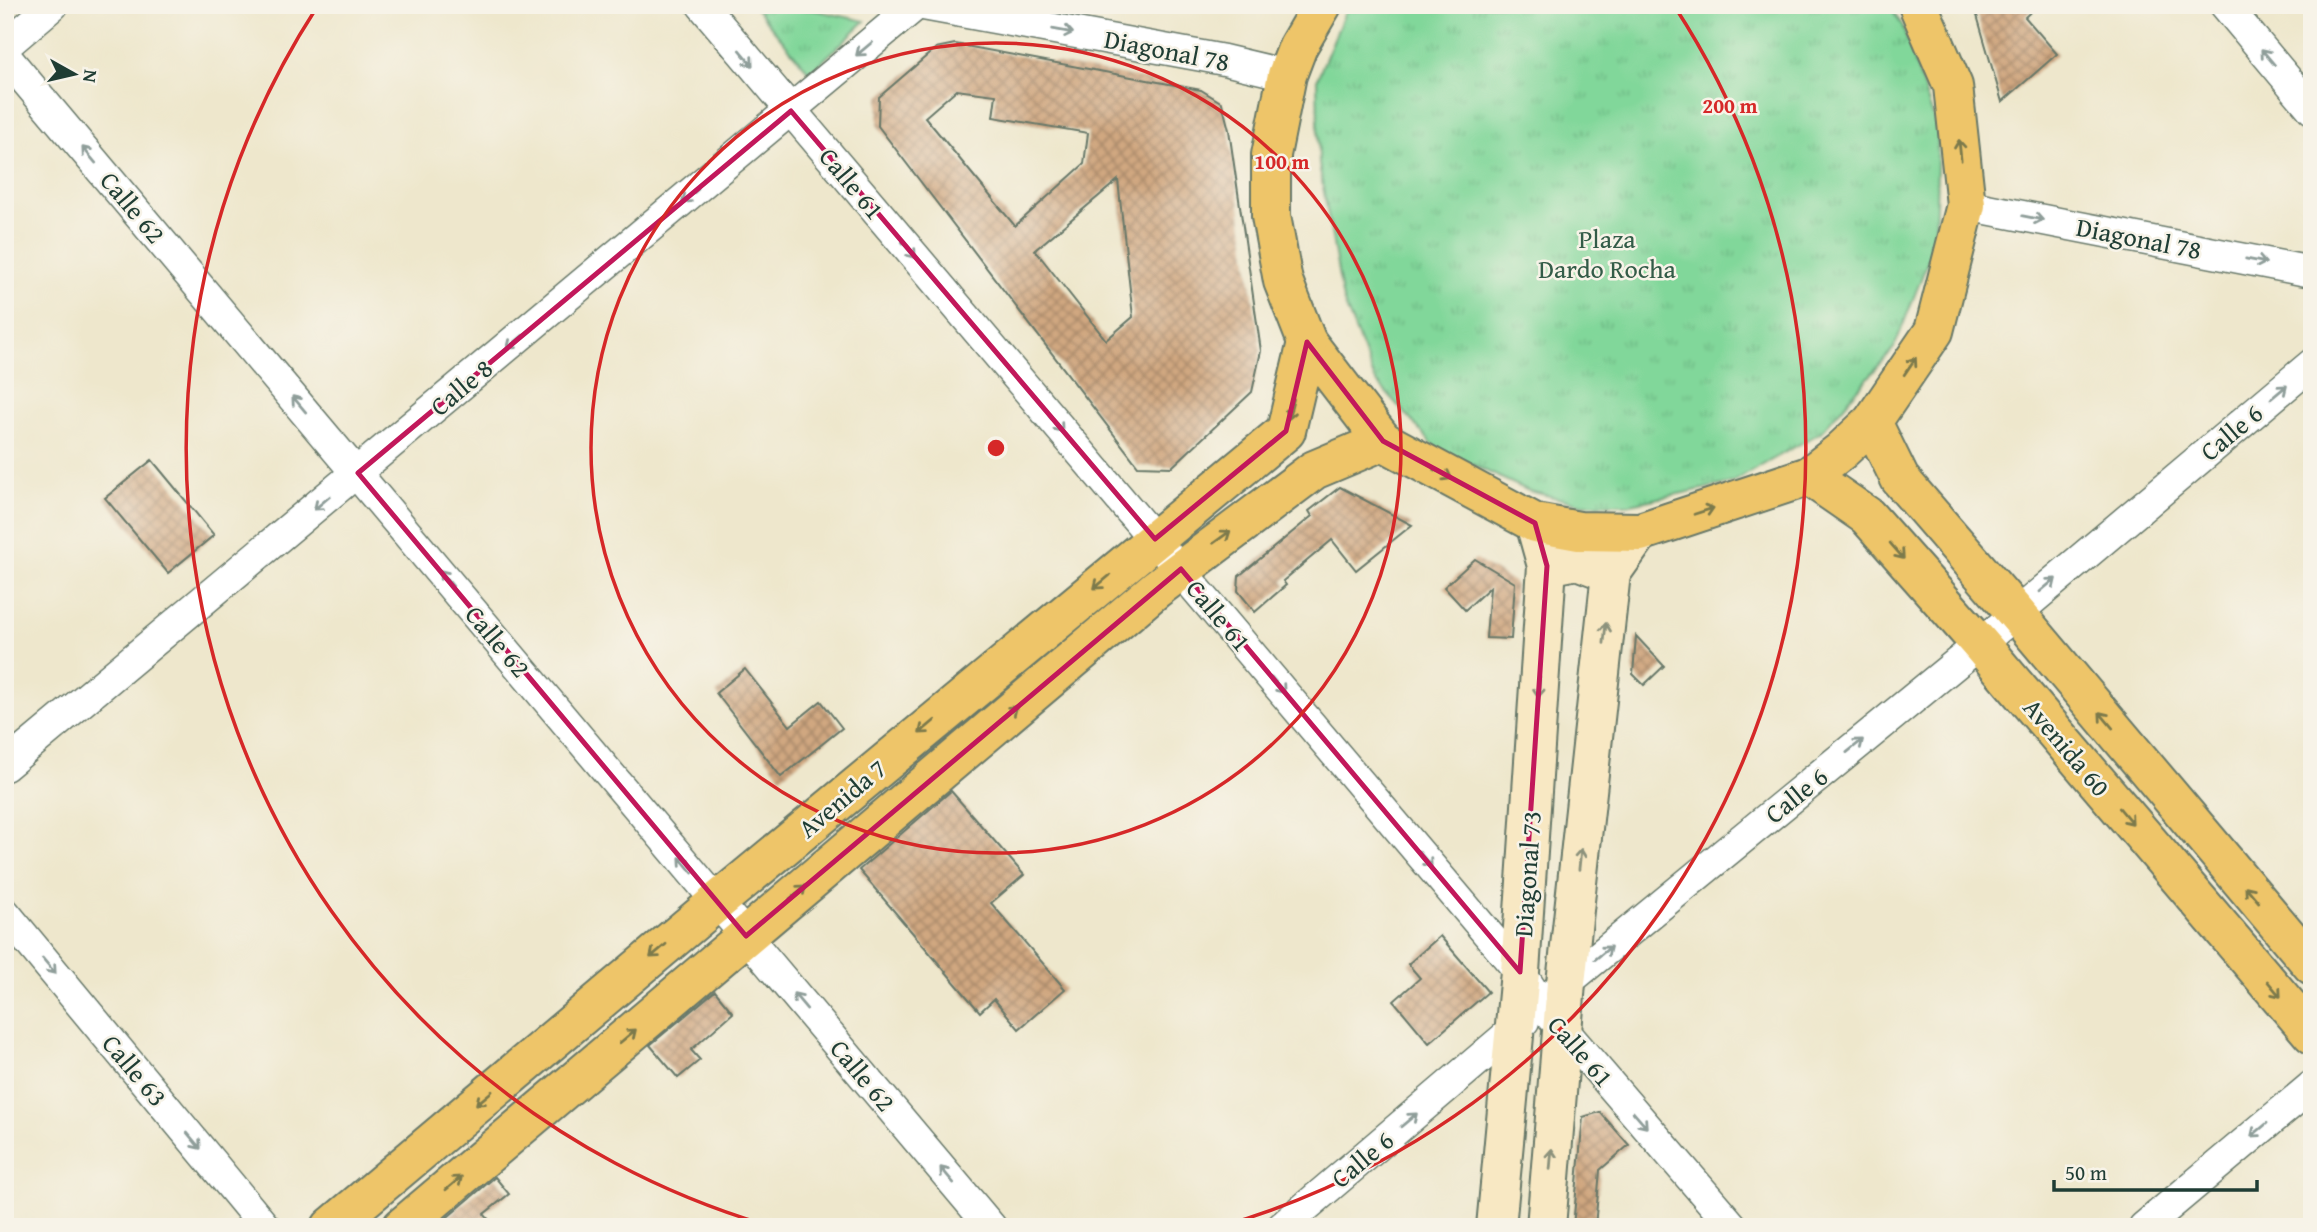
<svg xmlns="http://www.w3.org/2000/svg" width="2317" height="1232" viewBox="0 0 2317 1232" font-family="'Gentium Book Plus',serif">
	<defs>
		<pattern id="park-tufts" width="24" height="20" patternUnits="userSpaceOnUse" patternTransform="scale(1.75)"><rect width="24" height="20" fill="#81d79a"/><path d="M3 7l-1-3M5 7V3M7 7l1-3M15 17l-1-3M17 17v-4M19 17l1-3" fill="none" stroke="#6fb985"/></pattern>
		<pattern id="building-cross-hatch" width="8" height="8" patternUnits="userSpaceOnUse" patternTransform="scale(1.75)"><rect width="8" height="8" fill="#d0a780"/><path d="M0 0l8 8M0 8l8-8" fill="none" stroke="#a8896a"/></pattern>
	</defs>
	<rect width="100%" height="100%" fill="#f7f3e8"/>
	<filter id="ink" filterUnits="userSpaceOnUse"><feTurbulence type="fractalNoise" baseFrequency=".0143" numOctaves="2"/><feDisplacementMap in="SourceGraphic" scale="14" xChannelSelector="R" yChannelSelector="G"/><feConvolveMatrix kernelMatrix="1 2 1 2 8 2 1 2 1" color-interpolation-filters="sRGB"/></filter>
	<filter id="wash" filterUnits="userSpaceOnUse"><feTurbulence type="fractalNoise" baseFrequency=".00686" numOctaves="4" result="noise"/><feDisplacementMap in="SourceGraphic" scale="28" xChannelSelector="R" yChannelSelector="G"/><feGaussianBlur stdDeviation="1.57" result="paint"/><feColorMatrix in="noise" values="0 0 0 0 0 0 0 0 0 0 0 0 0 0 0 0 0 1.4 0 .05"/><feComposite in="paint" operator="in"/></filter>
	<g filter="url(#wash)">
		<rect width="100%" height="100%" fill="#eee7cc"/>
		<!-- park -->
		<g fill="url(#park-tufts)" stroke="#508a67" stroke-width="2">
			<polygon points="753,5 791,5 865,21 810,73"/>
			<polygon points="1348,5 1888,5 1902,25 1938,131 1935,243 1894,348 1821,432 1731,483 1631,504 1582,504 1529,491 1436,448 1375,380 1343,300 1319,164 1317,79"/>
		</g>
		<g id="blocks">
			<!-- building -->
			<g fill="url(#building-cross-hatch)" fill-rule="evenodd">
				<polygon points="1974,5 2038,5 2025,17 2057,54 2002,102"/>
				<path d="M955 44 1201 90 1222 103 1229 130 1261 351 1252 392 1172 467 1138 466 878 126 879 97 936 48ZM956 90 996 95 993 117 1088 133 1084 164 1015 226 925 117ZM1118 180 1133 317 1106 340 1035 250Z"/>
				<polygon points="152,460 214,535 168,573 105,498"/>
				<polygon points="1340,487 1412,525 1356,570 1332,540 1283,581 1286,585 1255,612 1238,591 1239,576 1312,516 1309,511"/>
				<polygon points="1475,559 1515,583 1511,639 1486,638 1490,587 1465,610 1444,587"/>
				<polygon points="1636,636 1664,666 1644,685 1633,674"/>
				<polygon points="745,669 790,726 821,701 842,728 781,777 716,693"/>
				<polygon points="951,791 1024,875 991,903 1065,989 1019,1029 994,999 980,1012 859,870"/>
				<polygon points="1440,936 1488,992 1429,1043 1394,1001 1420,978 1408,964"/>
				<polygon points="715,991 733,1013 691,1050 700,1060 678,1078 650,1045"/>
				<polygon points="1600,1112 1629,1145 1600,1170 1595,1227 1573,1227 1583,1117"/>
				<polygon points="495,1177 509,1194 484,1214 495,1227 436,1227"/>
			</g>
		</g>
	</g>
	<g filter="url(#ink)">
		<use href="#blocks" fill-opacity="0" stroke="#677869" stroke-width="2"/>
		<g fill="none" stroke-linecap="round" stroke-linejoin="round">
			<!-- street casing -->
			<g stroke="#677869" stroke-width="33">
				<g id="street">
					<polyline points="702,5 1520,972 1541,1004 1733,1227"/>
					<polyline points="923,5 1224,60 1287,75"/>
					<polyline points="2225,5 2312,109"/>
					<polyline points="5,46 53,5"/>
					<polyline points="5,56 991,1227"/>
					<polyline points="1966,205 2312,272"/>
					<polyline points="5,766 916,5"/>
					<polyline points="5,913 265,1227"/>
					<polyline points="1555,992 1980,644 2312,364"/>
					<polyline points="1282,1227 1524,1021"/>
					<polyline points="2144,1227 2312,1086"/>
				</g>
			</g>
			<!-- secondary casing -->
			<g stroke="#677869" stroke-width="42">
				<g id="secondary">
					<polyline points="1547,566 1577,560 1611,573"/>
					<polyline points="1496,1227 1520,972 1547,566 1535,523"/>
					<polyline points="1546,1227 1566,983 1611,573 1640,532"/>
				</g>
			</g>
			<!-- primary casing -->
			<g stroke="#677869" stroke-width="42">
				<g id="primary">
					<polyline points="1322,5 1298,46 1287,75 1271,155 1271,216 1283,281 1307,342 1383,441 1535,523 1579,531 1640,532 1809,476 1841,451 1872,422 1934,331 1966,205 1953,86 1918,5"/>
					<polyline points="1872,422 1900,479 2015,612 2312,965"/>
					<polyline points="1809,476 1867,516 1980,644 2312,1034"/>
					<polyline points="331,1227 717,902 1286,431 1307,342"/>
					<polyline points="402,1227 1156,589 1314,470 1383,441"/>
				</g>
			</g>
			<!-- street -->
			<use href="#street" stroke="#fff" stroke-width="30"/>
			<!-- secondary -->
			<use href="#secondary" stroke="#f8e8c3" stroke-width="38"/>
			<!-- primary -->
			<use href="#primary" stroke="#eec569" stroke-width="38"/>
		</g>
		<!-- one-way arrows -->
		<defs><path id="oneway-shaft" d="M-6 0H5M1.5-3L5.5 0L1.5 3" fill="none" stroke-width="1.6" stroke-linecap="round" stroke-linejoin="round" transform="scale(1.75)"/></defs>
		<g stroke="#8f9e9a">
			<use href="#oneway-shaft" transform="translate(1063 31) rotate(10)"/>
			<use href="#oneway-shaft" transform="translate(864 49) rotate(140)"/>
			<use href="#oneway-shaft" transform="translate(2268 57) rotate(-130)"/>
			<use href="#oneway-shaft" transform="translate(746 58) rotate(50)"/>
			<use href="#oneway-shaft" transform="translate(89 155) rotate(-130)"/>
			<use href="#oneway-shaft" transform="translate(690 196) rotate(140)"/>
			<use href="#oneway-shaft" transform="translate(2033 218) rotate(11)"/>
			<use href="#oneway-shaft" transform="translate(909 250) rotate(50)"/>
			<use href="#oneway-shaft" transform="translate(2256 261) rotate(11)"/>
			<use href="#oneway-shaft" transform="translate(515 342) rotate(140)"/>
			<use href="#oneway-shaft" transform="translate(2279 392) rotate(-40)"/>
			<use href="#oneway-shaft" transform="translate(299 404) rotate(-130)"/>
			<use href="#oneway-shaft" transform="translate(1056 424) rotate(50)"/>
			<use href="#oneway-shaft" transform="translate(322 503) rotate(140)"/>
			<use href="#oneway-shaft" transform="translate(446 578) rotate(-130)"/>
			<use href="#oneway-shaft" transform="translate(2048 585) rotate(-40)"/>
			<use href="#oneway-shaft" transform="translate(1278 685) rotate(50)"/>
			<use href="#oneway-shaft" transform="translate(1855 746) rotate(-39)"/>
			<use href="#oneway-shaft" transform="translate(1425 859) rotate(50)"/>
			<use href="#oneway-shaft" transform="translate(686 865) rotate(-130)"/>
			<use href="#oneway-shaft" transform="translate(1603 953) rotate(-39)"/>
			<use href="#oneway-shaft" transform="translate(49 966) rotate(50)"/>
			<use href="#oneway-shaft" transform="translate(800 1001) rotate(-130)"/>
			<use href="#oneway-shaft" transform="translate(1409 1120) rotate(-40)"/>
			<use href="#oneway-shaft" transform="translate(1640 1120) rotate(49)"/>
			<use href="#oneway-shaft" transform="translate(2259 1130) rotate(140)"/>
			<use href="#oneway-shaft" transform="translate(194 1141) rotate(50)"/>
			<use href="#oneway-shaft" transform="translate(947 1175) rotate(-130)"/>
		</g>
		<g stroke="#7c7a4c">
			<use href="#oneway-shaft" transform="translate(1960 150) rotate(-96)"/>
			<use href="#oneway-shaft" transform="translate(1910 366) rotate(-56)"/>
			<use href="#oneway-shaft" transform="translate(1291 409) rotate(104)"/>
			<use href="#oneway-shaft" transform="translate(1443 474) rotate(28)"/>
			<use href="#oneway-shaft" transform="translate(1704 511) rotate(-18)"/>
			<use href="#oneway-shaft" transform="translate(1222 537) rotate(-36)"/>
			<use href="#oneway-shaft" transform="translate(1897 551) rotate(49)"/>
			<use href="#oneway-shaft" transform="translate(1102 582) rotate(140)"/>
			<use href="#oneway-shaft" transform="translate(1009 713) rotate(-40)"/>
			<use href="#oneway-shaft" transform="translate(2106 720) rotate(-130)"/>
			<use href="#oneway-shaft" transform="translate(927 727) rotate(140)"/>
			<use href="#oneway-shaft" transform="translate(2126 816) rotate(50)"/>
			<use href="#oneway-shaft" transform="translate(798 892) rotate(-40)"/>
			<use href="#oneway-shaft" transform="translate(2252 894) rotate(-130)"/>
			<use href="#oneway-shaft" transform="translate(658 951) rotate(140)"/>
			<use href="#oneway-shaft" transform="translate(2274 989) rotate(50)"/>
			<use href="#oneway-shaft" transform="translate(628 1036) rotate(-40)"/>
			<use href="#oneway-shaft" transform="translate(484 1098) rotate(140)"/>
			<use href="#oneway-shaft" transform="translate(454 1183) rotate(-40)"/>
		</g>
		<g stroke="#8c927c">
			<use href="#oneway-shaft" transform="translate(1605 633) rotate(-84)"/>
			<use href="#oneway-shaft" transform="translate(1539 687) rotate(94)"/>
			<use href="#oneway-shaft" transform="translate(1580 859) rotate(-84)"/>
			<use href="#oneway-shaft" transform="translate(1551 1159) rotate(-85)"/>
		</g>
	</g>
	<!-- marked area -->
	<path fill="none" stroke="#c2185b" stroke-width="5" stroke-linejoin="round" d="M791 111 1155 539 1286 431 1307 342 1383 441 1535 523 1547 566 1520 972 1181 569 746 936 358 473Z"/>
	<!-- distance rings -->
	<g fill="none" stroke="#d62828" stroke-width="3.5">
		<circle cx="996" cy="448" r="405"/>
		<path d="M773 1227A810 810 0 0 1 317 7M1675 7A810 810 0 0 1 1219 1227"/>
	</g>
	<g text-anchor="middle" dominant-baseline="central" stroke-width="5" stroke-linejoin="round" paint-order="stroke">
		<!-- street labels -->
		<g font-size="26" fill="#1f3d34" stroke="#f7f3e8">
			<text transform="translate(1167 50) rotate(11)">Diagonal 78</text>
			<text transform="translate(852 183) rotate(50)">Calle 61</text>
			<text transform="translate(133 207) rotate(50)">Calle 62</text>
			<text transform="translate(2139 238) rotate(11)">Diagonal 78</text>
			<text transform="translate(461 387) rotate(-40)">Calle 8</text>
			<text transform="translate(2231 432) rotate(-40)">Calle 6</text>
			<text transform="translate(1219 615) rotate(50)">Calle 61</text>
			<text transform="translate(498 641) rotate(50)">Calle 62</text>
			<text transform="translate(2067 747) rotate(50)">Avenida 60</text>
			<text transform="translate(1796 795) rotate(-39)">Calle 6</text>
			<text transform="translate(842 798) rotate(-40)">Avenida 7</text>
			<text transform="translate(1527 874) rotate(-86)">Diagonal 73</text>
			<text transform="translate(1581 1051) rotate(49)">Calle 61</text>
			<text transform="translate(135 1070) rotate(50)">Calle 63</text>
			<text transform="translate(863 1075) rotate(50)">Calle 62</text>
			<text transform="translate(1362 1159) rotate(-40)">Calle 6</text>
		</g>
		<!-- park labels -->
		<g font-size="26" fill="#335c48" stroke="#f7f3e8">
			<text x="1607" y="238">Plaza<tspan x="1607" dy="30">Dardo Rocha</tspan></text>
		</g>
	</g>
	<circle cx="996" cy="448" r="10" fill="#d62828" stroke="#f7f3e8" stroke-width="3.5"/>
	<g font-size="21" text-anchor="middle" font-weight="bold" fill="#d62828" stroke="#f7f3e8" stroke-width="5" stroke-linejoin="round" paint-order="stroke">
		<text x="1730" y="113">200 m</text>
		<text x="1282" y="169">100 m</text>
	</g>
	<!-- margin -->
	<rect width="2317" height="1232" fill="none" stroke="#f7f3e8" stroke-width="28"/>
	<!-- north arrow -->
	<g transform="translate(74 74) rotate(98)" stroke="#f7f3e8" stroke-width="5" paint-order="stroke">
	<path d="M0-5L12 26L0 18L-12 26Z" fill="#1f3d34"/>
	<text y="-10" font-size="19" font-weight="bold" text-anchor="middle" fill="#1f3d34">N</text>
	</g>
	<!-- scale -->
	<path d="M2054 1180v10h203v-10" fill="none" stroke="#1f3d34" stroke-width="3.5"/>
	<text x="2065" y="1180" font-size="21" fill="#1f3d34" stroke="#f7f3e8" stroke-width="5" paint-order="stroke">50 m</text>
</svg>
